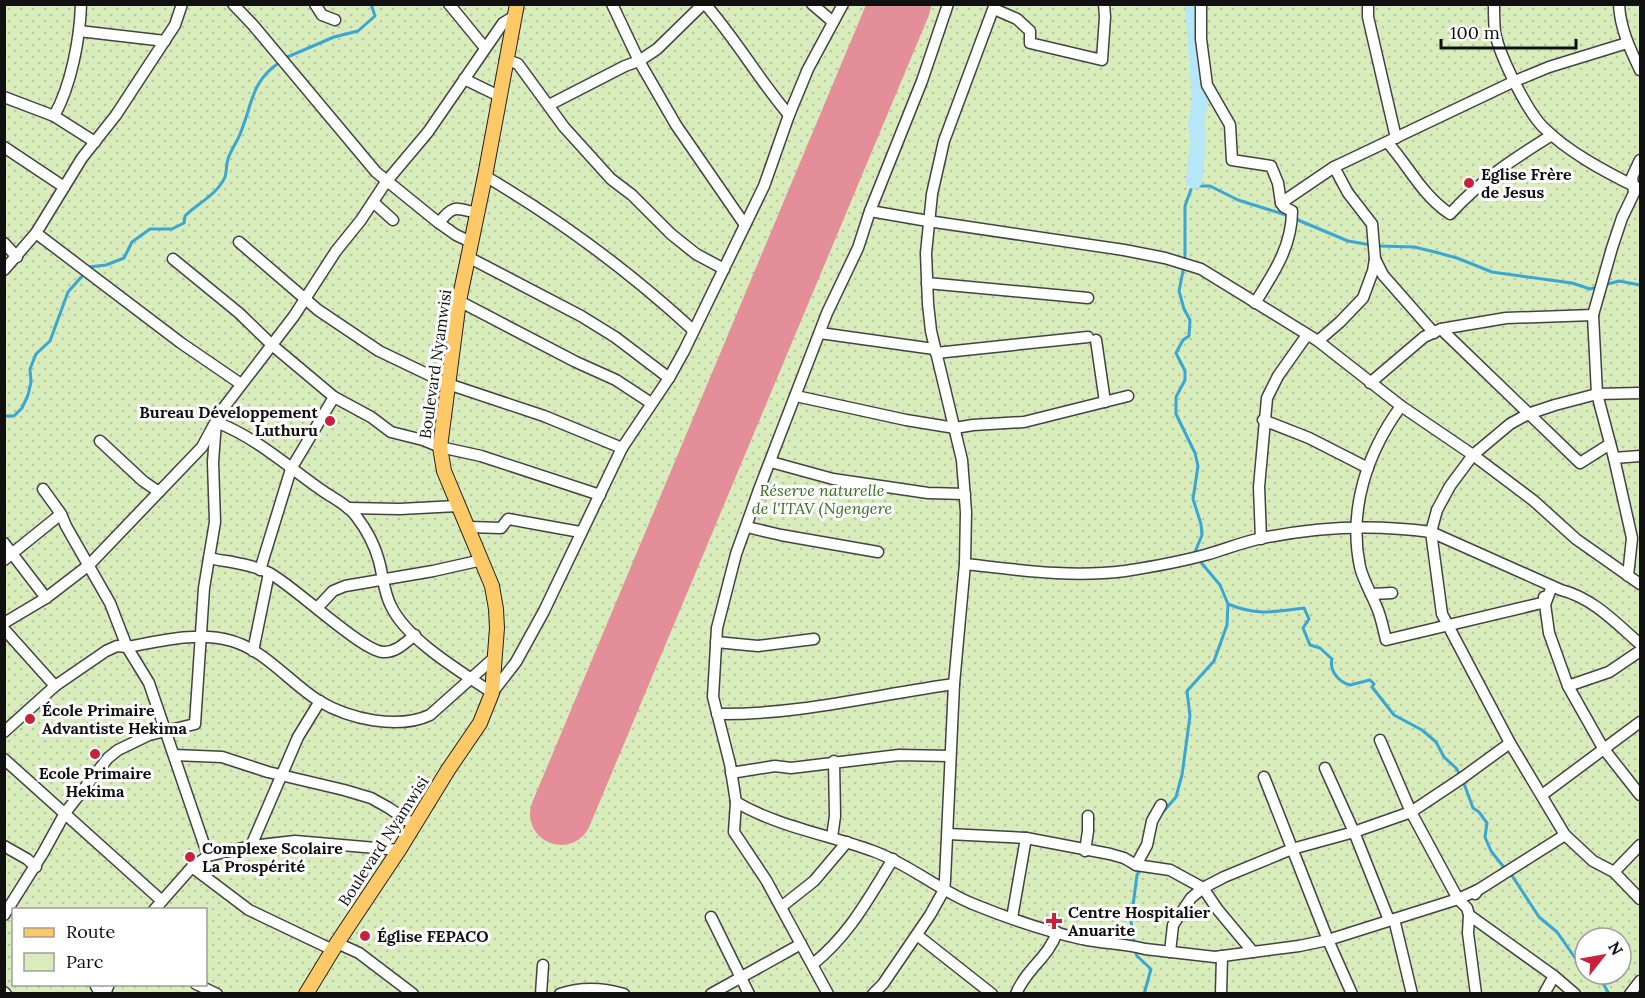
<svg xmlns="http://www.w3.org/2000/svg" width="1645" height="998" viewBox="0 0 1645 998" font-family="Lora,serif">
	<defs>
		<pattern id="green-dots" width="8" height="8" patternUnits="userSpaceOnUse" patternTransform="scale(1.5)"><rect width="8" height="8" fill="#d9ecbb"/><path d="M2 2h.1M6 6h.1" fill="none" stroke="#b9c9a0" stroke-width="1.8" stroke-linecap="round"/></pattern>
	</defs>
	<rect width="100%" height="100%" fill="#fffcf4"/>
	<!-- green -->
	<path fill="url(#green-dots)" fill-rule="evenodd" d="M5 5H1640V993L5 994ZM14 910H206V984H14ZM1585 938H1621V974H1585Z"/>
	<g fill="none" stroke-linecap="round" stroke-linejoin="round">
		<!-- stream -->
		<g stroke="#3aa6d3" stroke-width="3">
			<polyline points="285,58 334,37 358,31 375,16 371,4"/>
			<polyline points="1379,246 1414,247 1435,252 1457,258 1492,272 1572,283 1590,289 1598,287"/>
			<polyline points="1185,257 1185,206 1194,181 1200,186 1210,186 1238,200 1286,215 1348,241 1371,245"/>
			<polyline points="1184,266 1179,291 1184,309 1190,320 1189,336 1183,340 1176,353 1185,371 1185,380 1176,397 1176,414 1195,453 1198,466 1193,499 1201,524 1202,535 1195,552 1197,554"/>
			<path d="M89 267 106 265 124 258 132 242 150 229H172L184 223 185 216C198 203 217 195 225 177 227 171 226 165 228 159 231 150 237 142 240 134 253 104 250 82 280 62"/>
			<polyline points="1604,285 1619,281 1640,285"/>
			<polyline points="4,416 14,416 22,408 28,395 31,382 30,369 36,354 50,341 68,292 84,274"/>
			<path d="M1228 604C1257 616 1274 612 1304 608L1309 619 1303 628 1310 645 1320 648 1332 659C1329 671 1339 682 1350 685L1370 680 1374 684 1372 687 1394 715 1422 730 1436 742 1444 757 1456 768 1462 778 1473 808 1479 812 1487 823 1485 837 1491 851 1502 865 1509 871 1539 917 1557 932 1578 962 1585 968"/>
			<polyline points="1162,813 1176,797 1182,775 1190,716 1187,691 1214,661 1227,625 1228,604 1220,585 1199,560"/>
			<polyline points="1134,944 1131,921 1137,875 1141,869"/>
			<polyline points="1135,951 1137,956 1151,969 1144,994"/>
			<polyline points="1592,974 1604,985 1609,994"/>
		</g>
		<!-- river -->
		<polyline stroke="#b6e7f9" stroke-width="16" points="1193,4 1200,101 1196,123 1198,141 1194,181"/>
		<!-- runway -->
		<polyline stroke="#e38e98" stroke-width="62" points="561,814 900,4"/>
		<!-- minor casing -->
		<g stroke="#434343" stroke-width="13">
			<g id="minor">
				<polyline points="233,4 253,25 376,172 439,223 456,235 471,242"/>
				<polyline points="315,4 322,15 335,20"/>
				<polyline points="449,4 485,48"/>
				<polyline points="612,4 639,61 676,125 745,225"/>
				<path d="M705 4C736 39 759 80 789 115"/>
				<polyline points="812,4 833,22"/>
				<path d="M1201 4V39L1207 85 1230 125 1232 160 1271 166 1278 183 1281 203 1284 207 1292 211C1292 247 1273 274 1255 303"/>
				<polyline points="1368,4 1368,17 1396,138"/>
				<path d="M1494 4C1494 14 1494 23 1495 32 1499 55 1527 111 1543 127 1568 152 1604 171 1636 187"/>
				<path d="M1619 4C1620 28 1630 49 1640 70"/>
				<polyline points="994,9 1017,19 1030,31 1030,43 1102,60 1105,17 1104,4"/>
				<polyline points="79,31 165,41"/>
				<polyline points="505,59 518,64 564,127 611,179 632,195 671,234 696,254 724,269"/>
				<polyline points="464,79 499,96"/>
				<polyline points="4,97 54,116 95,142"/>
				<polyline points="549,105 625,66 639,61 657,49 703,4"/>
				<path d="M54 116C71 86 80 39 81 4"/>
				<path d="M1388 143C1410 168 1421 194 1450 214 1481 180 1513 159 1552 135"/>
				<polyline points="4,147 64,187"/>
				<path d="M485 176C560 220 630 272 693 330"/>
				<polyline points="373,202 393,220"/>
				<polyline points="1281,203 1334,167"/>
				<polyline points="870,211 928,221 1124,250 1165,258 1201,269 1318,341 1401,406 1473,455 1534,501 1576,539 1640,584"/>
				<path d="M439 223C453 204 456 208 477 213"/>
				<polyline points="36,233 181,343 241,384"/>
				<polyline points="239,242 318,310 379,351 448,384 544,416 622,448"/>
				<polyline points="4,243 17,257"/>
				<polyline points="468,257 581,316 615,337 669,378"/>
				<polyline points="173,259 239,313 272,345 334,397 371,417 391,432 423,440 440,447 481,456 600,495"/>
				<polyline points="1375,259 1383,275 1434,333"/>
				<polyline points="4,270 36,233 82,158 116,115 175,25 182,4"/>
				<polyline points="927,283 1088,298"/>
				<polyline points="459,301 576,362 616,380 651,403"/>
				<polyline points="1441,329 1580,463 1610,444"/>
				<polyline points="820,333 934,349"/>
				<polyline points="1096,340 1105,402"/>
				<polyline points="1318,341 1340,322 1363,298 1373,271 1375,259 1372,224 1348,193 1334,167 1515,81 1549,67 1627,43"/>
				<polyline points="936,353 1088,337"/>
				<polyline points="1370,383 1424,337 1441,329 1506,318 1593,315"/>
				<polyline points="1640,393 1597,394 1555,405 1528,414 1510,424 1473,455 1450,486 1437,510 1431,532 1442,614 1510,743 1565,835 1593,861 1614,872 1640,899"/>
				<polyline points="796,396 906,420 955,428 973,425 1024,422 1128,396"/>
				<path d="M1401 406C1367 453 1348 509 1360 567 1364 583 1374 598 1379 613 1382 622 1384 631 1386 640L1546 602 1552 586"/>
				<polyline points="1263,420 1309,438 1368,468"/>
				<polyline points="100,441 143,481 159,492"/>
				<polyline points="1614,458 1640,456"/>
				<polyline points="771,462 833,479 928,493 965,494"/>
				<polyline points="43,489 61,514 66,526 110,603 127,647 149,683 208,856"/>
				<polyline points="348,508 400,509 457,506"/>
				<polyline points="469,527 501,528 508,519 580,532"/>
				<polyline points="747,527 781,535 878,552"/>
				<polyline points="1261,539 1259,487 1267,398 1278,376 1307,335"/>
				<polyline points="4,543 46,598"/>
				<path d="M209 558C228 562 253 564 271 574 296 588 362 651 383 652 396 653 406 642 415 635"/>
				<polyline points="4,560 61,514"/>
				<path d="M965 564C1020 570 1070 578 1125 571 1151 567 1179 562 1205 555 1223 550 1240 543 1258 539 1314 527 1374 524 1431 532L1561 590C1593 598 1616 623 1640 644"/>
				<polyline points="260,570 291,469 334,397"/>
				<polyline points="1628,576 1632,538 1614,458 1597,394 1593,315 1612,248 1622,218 1634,193 1632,177 1640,160"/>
				<polyline points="1371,594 1392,593"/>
				<polyline points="1544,597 1549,633 1568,686 1603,748 1640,795"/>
				<polyline points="317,608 333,591 345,586 433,571 482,560"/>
				<polyline points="4,623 46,598 89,565 202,447 222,410 294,316 336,251 361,220 386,182 428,132 503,23 513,17"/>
				<polyline points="4,629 55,686"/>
				<polyline points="716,642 758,646 814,639"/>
				<polyline points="253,651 269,573"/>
				<polyline points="1568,686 1609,672 1640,651"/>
				<polyline points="492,693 516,662 544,611 622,448 669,378 684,351 764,186 789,115 808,69 843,4"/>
				<path d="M717 714C799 715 874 695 954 684"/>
				<path d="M4 732 55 686 106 651 117 646 127 647C161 641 198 631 232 641 266 651 290 683 319 701 349 719 398 730 430 715L495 657"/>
				<polyline points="1380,740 1411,812 1458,899 1478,890"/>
				<polyline points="174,755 222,757 268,772 344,790 371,798 389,808 414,825"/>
				<polyline points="4,759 162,901"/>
				<polyline points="1325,768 1354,832 1389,920"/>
				<polyline points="731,773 775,766 791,768 899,755 950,756"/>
				<polyline points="1264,777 1328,940 1352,994"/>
				<polyline points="1542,795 1640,722"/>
				<path d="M736 802C776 826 829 835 873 851 909 864 938 890 973 904 1005 917 1049 932 1082 939 1103 944 1124 943 1145 949L1215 957 1299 946 1328 940 1458 899 1467 908 1469 915 1468 933 1476 994"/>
				<polyline points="948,834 1026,838 1110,854 1124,858 1136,865 1147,845 1152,821 1161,805"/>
				<polyline points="832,837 835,816 834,761"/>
				<polyline points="4,846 27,859 36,867"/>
				<polyline points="251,846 298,737 320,701"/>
				<polyline points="1085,851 1088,831 1088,816"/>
				<polyline points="1136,865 1170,870 1203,888 1218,910 1253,952"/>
				<polyline points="192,867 249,910 333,950"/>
				<polyline points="1614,872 1640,845"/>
				<polyline points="1475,894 1478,890 1565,835"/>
				<polyline points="781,907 814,881 847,842"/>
				<polyline points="154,910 192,867 208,856 251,846 295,841 399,850"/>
				<path d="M4 915 43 853 65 813 108 758 118 750 149 735 195 724 204 588 215 522 213 462 216 422C255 437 286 465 320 489 332 498 347 504 356 516 366 529 375 546 379 561 383 576 384 593 391 606 407 640 460 671 491 692"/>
				<polyline points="1469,915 1554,976 1575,994"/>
				<polyline points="711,917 749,994"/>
				<polyline points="1012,918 1026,838"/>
				<polyline points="1394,919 1412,994"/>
				<polyline points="917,935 992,994"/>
				<polyline points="337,943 359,953 413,994"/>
				<polyline points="1170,952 1173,925 1191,898 1203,888 1224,877 1292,849 1354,832 1411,812 1462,778 1510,743"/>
				<path d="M813 964C850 934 868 899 893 859"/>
				<polyline points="95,984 100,994"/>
				<polyline points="196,984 217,994"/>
				<polyline points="4,992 6,994"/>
				<polyline points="105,994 109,984"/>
				<polyline points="541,994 543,965"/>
				<path d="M560 994C581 987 603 988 624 994"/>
				<polyline points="711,994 801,944"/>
				<polyline points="828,994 766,880 734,832 736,802 730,764 713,697 717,628 736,554 760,487 827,313 858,248 870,211 922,81 948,4"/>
				<polyline points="873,994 883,984 930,915 944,890 945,880 954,684 965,564 966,512 962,460 931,331 928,304 926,253 932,194 944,141 995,4"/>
				<path d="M1016 994C1026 969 1049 957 1057 932"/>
				<polyline points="1221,994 1222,956"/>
				<polyline points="1544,994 1554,976"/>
				<polyline points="1630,994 1640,981"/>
			</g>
		</g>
		<!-- major casing -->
		<g stroke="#212121" stroke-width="16">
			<polyline id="major" points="306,994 337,943 399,850 448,770 480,723 492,693 497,628 496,609 492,586 444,471 440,447 459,301 485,176 517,4"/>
		</g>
		<!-- minor -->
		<use href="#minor" stroke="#fff" stroke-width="10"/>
		<!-- major -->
		<use href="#major" stroke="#fdc866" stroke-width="14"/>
	</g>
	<!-- markers -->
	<g fill="#c7213b" stroke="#fff" stroke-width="2">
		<circle cx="1469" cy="183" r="6"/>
		<circle cx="330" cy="421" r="6"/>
		<circle cx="30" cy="719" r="6"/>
		<circle cx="95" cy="754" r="6"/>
		<circle cx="190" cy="857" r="6"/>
		<path d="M1051 912h6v6h6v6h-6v6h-6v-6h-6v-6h6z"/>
		<circle cx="365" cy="936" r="6"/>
	</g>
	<g text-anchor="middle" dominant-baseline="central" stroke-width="6" stroke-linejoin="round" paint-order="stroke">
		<!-- poi labels -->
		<g font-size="16" font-weight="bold" fill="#101010" stroke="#fff" text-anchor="start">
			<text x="1481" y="174">Eglise Frère<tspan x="1481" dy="18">de Jesus</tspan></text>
			<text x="318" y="412" text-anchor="end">Bureau Développement<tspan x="318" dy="18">Luthuru</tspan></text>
			<text x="42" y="710">École Primaire<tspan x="42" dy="18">Advantiste Hekima</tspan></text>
			<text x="95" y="773" text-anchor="middle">Ecole Primaire<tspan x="95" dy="18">Hekima</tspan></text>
			<text x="202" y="848">Complexe Scolaire<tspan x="202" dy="18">La Prospérité</tspan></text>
			<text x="1068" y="912">Centre Hospitalier<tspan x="1068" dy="18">Anuarite</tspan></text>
			<text x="377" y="936">Église FEPACO</text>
		</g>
		<!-- street labels -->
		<g font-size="16" fill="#101010" stroke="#fff">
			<text transform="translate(435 364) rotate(-82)">Boulevard Nyamwisi</text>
			<text transform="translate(383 841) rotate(-57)">Boulevard Nyamwisi</text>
		</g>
		<!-- park labels -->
		<g font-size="16" font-style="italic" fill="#356c1d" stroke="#fff">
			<text x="822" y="490">Réserve naturelle<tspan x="822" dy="18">de l'ITAV (Ngengere</tspan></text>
		</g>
	</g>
	<!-- border -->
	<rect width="1645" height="998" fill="none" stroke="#101010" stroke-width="12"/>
	<!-- legend -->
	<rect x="12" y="908" width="195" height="78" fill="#ffffff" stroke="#9f9f9f" stroke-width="1.5"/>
	<rect x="24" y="928" width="30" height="9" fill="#fdc866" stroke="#9f9f9f" stroke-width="1.5"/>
	<text x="66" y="938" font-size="18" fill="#101010">Route</text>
	<rect x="24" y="953" width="30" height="18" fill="#d9ecbb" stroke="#9f9f9f" stroke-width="1.5"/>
	<text x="66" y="968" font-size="18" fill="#101010">Parc</text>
	<!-- north arrow -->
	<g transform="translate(1603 956) rotate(59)"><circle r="28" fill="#ffffff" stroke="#9f9f9f" stroke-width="1.5"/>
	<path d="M0-4.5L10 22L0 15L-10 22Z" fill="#c7213b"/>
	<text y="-9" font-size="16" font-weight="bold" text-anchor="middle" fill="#101010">N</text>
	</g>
	<!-- scale -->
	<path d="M1441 39v9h135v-9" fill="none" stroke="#101010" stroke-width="3"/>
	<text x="1450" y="39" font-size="18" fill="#101010" stroke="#ffffff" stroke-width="4.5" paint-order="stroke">100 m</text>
</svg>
